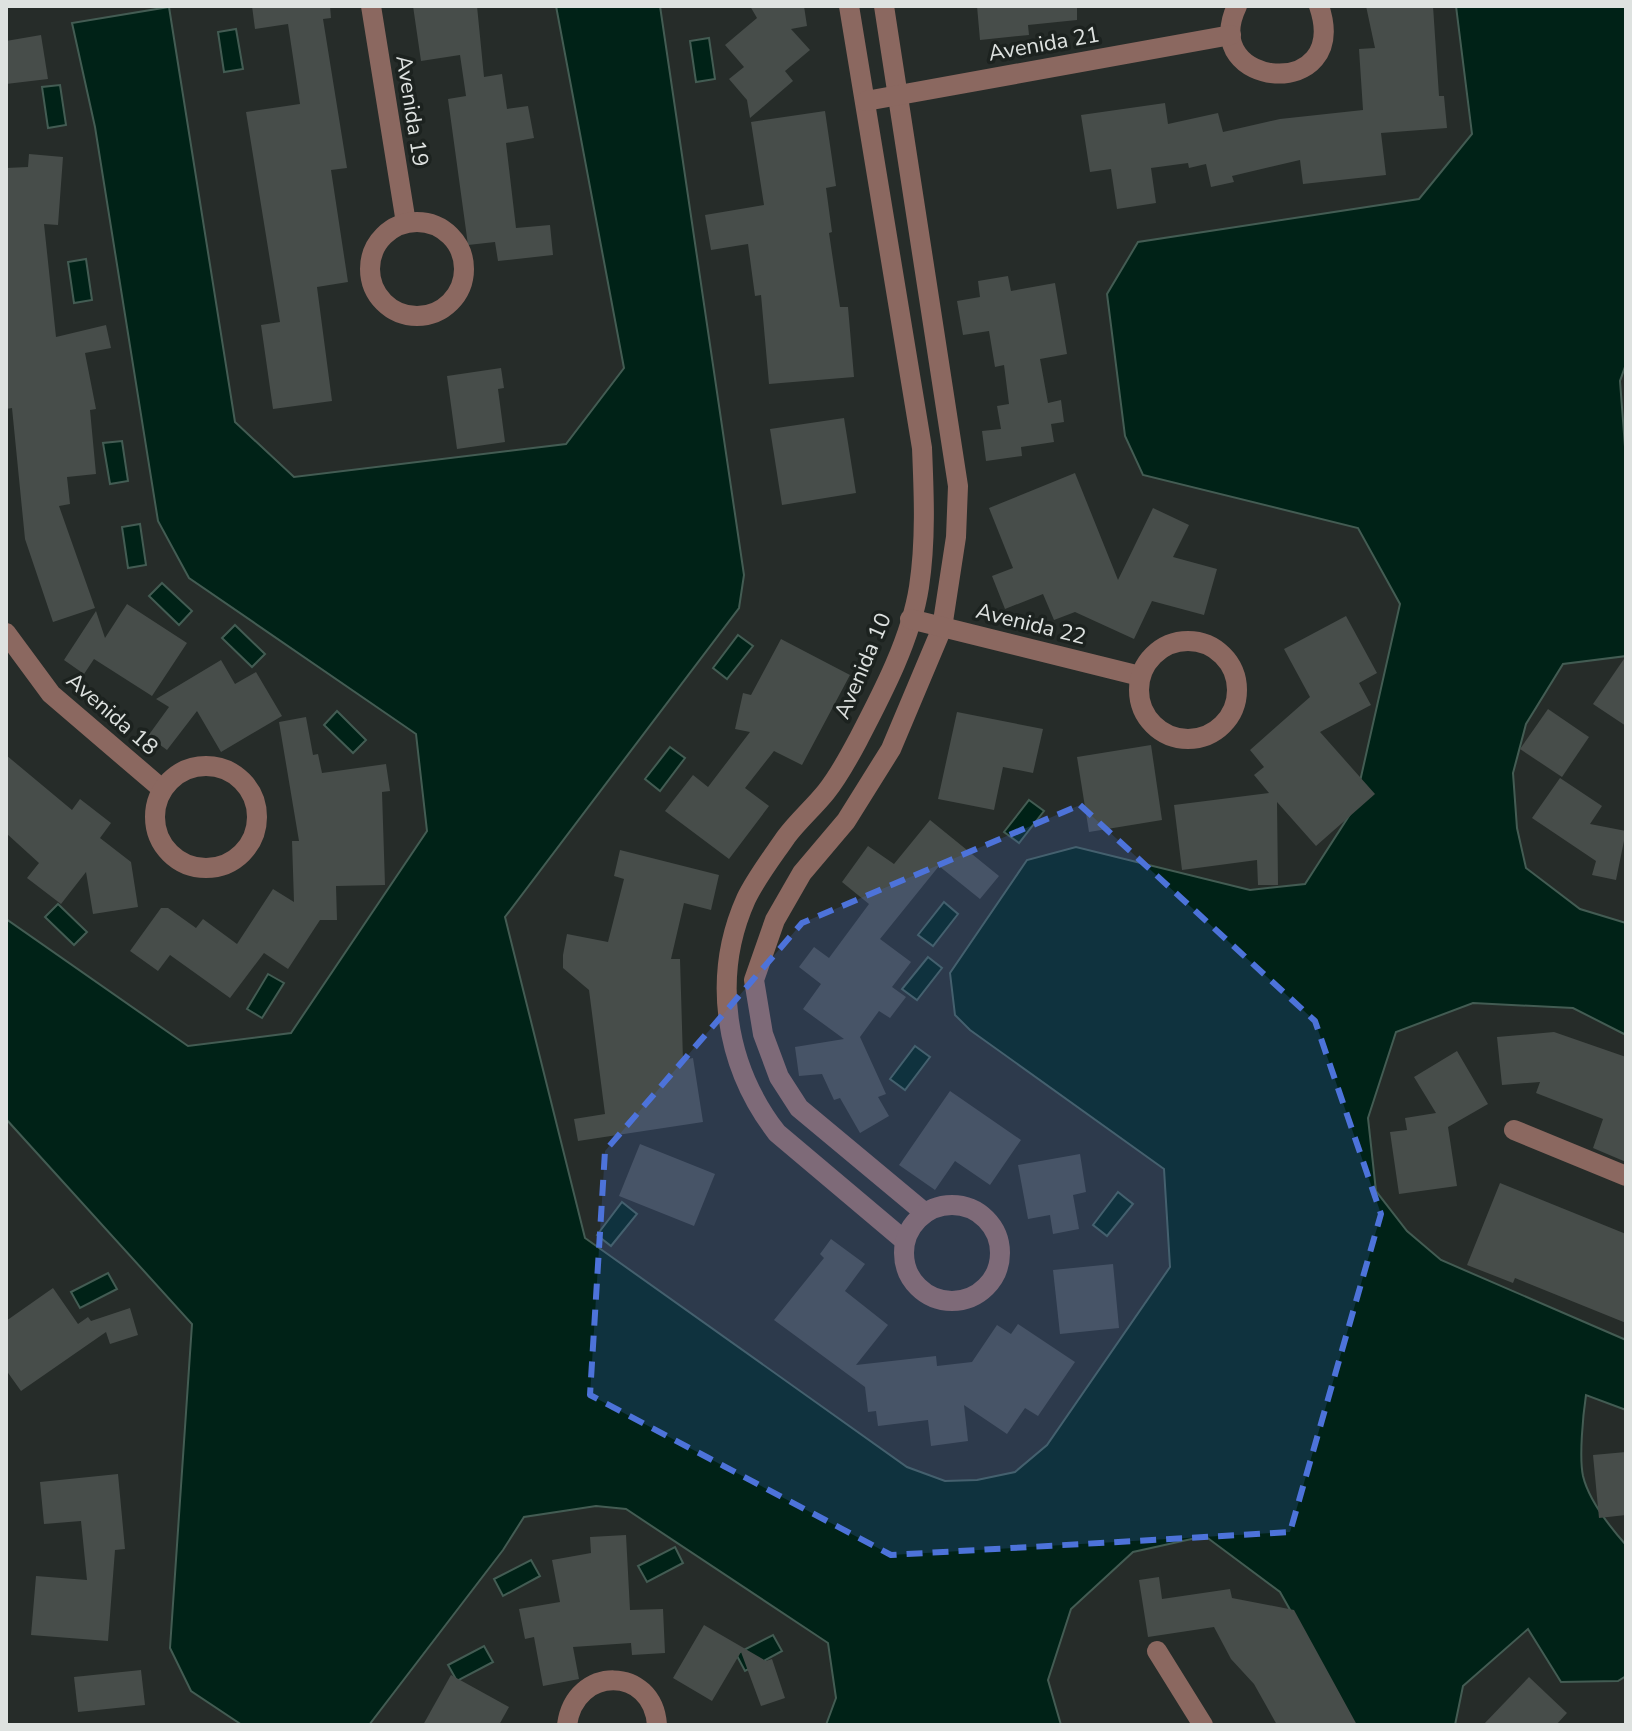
<svg xmlns="http://www.w3.org/2000/svg" width="1632" height="1731" viewBox="0 0 1632 1731" font-family="'Nunito Sans',sans-serif">
	<rect width="100%" height="100%" fill="#262c29"/>
	<!-- water -->
	<g fill="#002217" stroke="#435c53" stroke-width="2">
		<path d="M556 6H660L744 575 739 608 505 917 585 1238 907 1467 945 1481 977 1480 1015 1472 1047 1445 1170 1267 1164 1169 970 1030 955 1015 950 973 1027 860 1076 847 1250 890 1305 884 1354 808 1400 604 1358 528 1143 475 1125 436 1107 294 1138 242 1419 199 1472 134 1456 6H1626V364L1620 381 1626 460V656L1563 664 1526 724 1513 773 1517 828 1526 868 1580 909 1626 923V1035L1573 1008 1473 1003 1396 1032 1368 1118 1376 1191 1407 1231 1441 1260 1626 1340V1410L1586 1395C1583 1415 1579 1457 1583 1476 1589 1501 1610 1527 1626 1545V1676L1618 1681 1561 1682 1528 1629 1463 1686 1455 1725H1346L1325 1672 1280 1592 1205 1536 1133 1552 1071 1609 1048 1680 1061 1725H826L836 1698 828 1643 626 1509 596 1506 524 1517 503 1550 369 1725H242L191 1691 170 1648 192 1324 6 1119V919L188 1046 291 1033 427 831 416 734 189 578 158 521 95 127 72 23 169 7 235 422 294 477 566 444 624 368Z"/>
		<polygon points="236,29 243,69 224,72 218,32"/>
		<polygon points="709,38 715,79 696,82 690,41"/>
		<polygon points="60,85 66,125 48,128 42,87"/>
		<polygon points="86,259 92,300 74,303 68,262"/>
		<polygon points="122,441 128,481 110,484 103,443"/>
		<polygon points="140,524 146,565 128,568 122,527"/>
		<polygon points="162,583 192,611 179,625 149,596"/>
		<polygon points="235,625 265,654 252,667 222,638"/>
		<polygon points="738,635 753,646 727,679 713,668"/>
		<polygon points="337,711 366,740 353,753 324,725"/>
		<polygon points="670,747 685,758 660,791 645,779"/>
		<polygon points="1029,800 1044,811 1019,843 1004,832"/>
		<polygon points="944,902 958,914 933,946 918,935"/>
		<polygon points="58,904 87,932 74,945 45,917"/>
		<polygon points="928,957 942,968 917,1000 902,989"/>
		<polygon points="268,974 284,983 262,1018 247,1009"/>
		<polygon points="915,1046 930,1057 905,1090 890,1079"/>
		<polygon points="1118,1192 1133,1204 1107,1236 1093,1225"/>
		<polygon points="622,1202 637,1214 611,1246 597,1235"/>
		<polygon points="108,1273 117,1289 80,1308 71,1292"/>
		<polygon points="675,1547 683,1563 647,1582 638,1566"/>
		<polygon points="531,1560 540,1576 503,1596 494,1579"/>
		<polygon points="773,1635 782,1651 745,1671 736,1654"/>
		<polygon points="484,1646 493,1662 457,1681 448,1665"/>
	</g>
	<!-- building -->
	<g fill="#474d4a">
		<polygon points="252,6 330,6 331,18 323,19 347,168 331,170 348,282 317,287 332,401 273,409 261,325 280,322 246,112 300,104 288,24 255,29"/>
		<polygon points="413,6 477,6 484,77 502,74 507,109 528,106 534,138 506,143 516,228 550,225 553,255 498,261 495,242 468,245 448,99 466,96 460,55 421,61"/>
		<polygon points="750,6 804,6 807,26 791,29 810,50 785,71 793,81 750,118 747,100 729,79 744,67 725,45 757,18"/>
		<polygon points="977,6 1077,6 1077,20 1028,25 1029,35 980,40"/>
		<polygon points="1366,6 1433,6 1439,96 1444,96 1447,128 1381,133 1386,175 1303,184 1300,160 1232,176 1234,182 1211,187 1206,164 1189,168 1188,163 1151,168 1156,203 1117,209 1111,169 1090,172 1081,115 1165,103 1168,124 1218,113 1223,132 1280,119 1363,110 1359,49 1375,48"/>
		<polygon points="41,35 48,79 6,84 6,41"/>
		<polygon points="825,111 836,186 826,188 832,232 829,233 840,307 848,307 854,377 769,384 761,295 755,296 748,244 711,250 705,215 764,205 751,122"/>
		<polygon points="29,154 63,157 58,225 44,224 56,337 106,325 111,348 85,353 96,409 90,410 96,474 67,477 70,504 59,506 95,608 53,622 25,539 12,408 6,409 6,168 28,167"/>
		<polygon points="1008,276 1011,291 1055,283 1067,354 1040,359 1048,403 1061,400 1064,422 1051,424 1054,442 1021,447 1022,456 986,461 982,431 1001,429 997,406 1009,404 1004,365 995,367 989,331 963,335 957,301 980,297 978,281"/>
		<polygon points="501,368 504,388 498,389 505,442 457,449 447,376"/>
		<polygon points="844,418 856,493 782,505 770,429"/>
		<polygon points="1075,473 1118,580 1153,508 1189,525 1173,557 1217,569 1204,615 1152,601 1134,639 1075,612 1054,620 1043,594 1005,609 992,576 1013,568 989,508"/>
		<polygon points="127,604 187,643 152,696 94,659 84,674 64,660 96,611 105,638"/>
		<polygon points="1346,616 1377,673 1359,683 1371,705 1320,732 1375,794 1316,846 1277,802 1278,885 1258,885 1257,860 1182,870 1174,805 1269,793 1254,775 1264,767 1250,750 1310,697 1284,649"/>
		<polygon points="781,639 850,675 802,765 774,751 745,788 769,806 729,859 665,811 693,775 708,787 750,732 735,729 743,693 751,695"/>
		<polygon points="1626,656 1626,726 1593,704"/>
		<polygon points="221,660 235,684 256,672 282,716 221,752 197,711 167,750 148,736 169,707 156,699"/>
		<polygon points="1548,709 1589,737 1562,777 1520,749"/>
		<polygon points="957,712 1043,729 1033,773 1003,767 994,810 938,799"/>
		<polygon points="306,717 313,755 318,754 322,773 386,764 390,791 382,792 385,885 336,886 337,920 320,920 288,969 264,953 230,998 170,955 158,971 130,951 161,908 168,908 196,928 203,919 237,944 273,889 294,902 292,841 299,841 279,722"/>
		<polygon points="1151,745 1162,820 1089,832 1077,757"/>
		<polygon points="6,755 72,810 80,799 111,823 100,838 131,862 138,907 93,914 86,872 61,904 27,878 39,863 6,833"/>
		<polygon points="1560,778 1602,806 1590,824 1626,831 1616,880 1592,875 1596,861 1532,818"/>
		<polygon points="930,820 999,876 980,899 939,866 880,939 911,962 892,987 906,997 890,1018 879,1011 860,1037 886,1094 878,1097 889,1116 860,1133 840,1098 834,1100 822,1074 799,1076 795,1047 844,1039 803,1009 821,984 799,967 814,947 829,958 869,904 842,882 868,846 894,864"/>
		<polygon points="620,850 719,875 711,910 684,903 671,959 680,959 683,1060 693,1058 703,1122 578,1141 574,1119 605,1114 589,990 563,968 563,955 567,934 608,942 624,879 614,876"/>
		<polygon points="1554,1032 1626,1057 1626,1162 1593,1148 1603,1119 1536,1093 1540,1082 1502,1085 1497,1037"/>
		<polygon points="1457,1051 1488,1104 1448,1127 1457,1186 1399,1194 1390,1132 1407,1130 1405,1118 1436,1113 1414,1077"/>
		<polygon points="950,1091 1021,1140 990,1185 955,1161 935,1190 899,1165"/>
		<polygon points="640,1144 715,1174 694,1226 619,1196"/>
		<polygon points="1080,1154 1086,1192 1073,1195 1079,1229 1053,1234 1050,1215 1028,1219 1018,1165"/>
		<polygon points="1500,1183 1626,1234 1626,1323 1515,1278 1513,1283 1467,1265"/>
		<polygon points="831,1239 865,1264 845,1291 888,1325 856,1365 936,1356 937,1366 972,1362 997,1325 1011,1334 1018,1324 1075,1362 1038,1416 1025,1408 1007,1434 964,1405 968,1441 931,1446 928,1420 878,1426 876,1411 868,1412 865,1387 774,1320 824,1258 820,1254"/>
		<polygon points="1113,1264 1119,1328 1060,1334 1053,1270"/>
		<polygon points="53,1288 78,1324 88,1317 91,1321 130,1308 138,1335 110,1344 106,1332 21,1391 6,1370 6,1321"/>
		<polygon points="1626,1452 1626,1515 1599,1518 1593,1455"/>
		<polygon points="118,1474 125,1549 115,1550 108,1641 31,1635 36,1576 87,1580 81,1521 44,1524 40,1482"/>
		<polygon points="626,1535 630,1610 663,1609 665,1653 632,1655 631,1643 573,1647 579,1679 543,1686 534,1637 525,1639 519,1609 560,1602 552,1560 591,1553 590,1537"/>
		<polygon points="1159,1577 1162,1599 1230,1589 1232,1598 1294,1610 1357,1725 1277,1725 1254,1684 1231,1659 1214,1627 1148,1637 1139,1580"/>
		<polygon points="704,1625 766,1661 772,1659 785,1698 761,1706 741,1652 712,1701 673,1678"/>
		<polygon points="141,1670 145,1705 78,1712 74,1677"/>
		<polygon points="451,1675 509,1707 499,1725 423,1725"/>
		<polygon points="1529,1677 1567,1713 1556,1725 1483,1725"/>
	</g>
	<g fill="none" stroke-linecap="round" stroke-linejoin="round">
		<!-- minor -->
		<g stroke="#8b6860" stroke-width="20">
			<polyline points="371,6 406,223"/>
			<path d="M849 6 922 448C924 494 926 541 919 587 911 639 882 694 858 740 849 757 838 777 826 792 814 807 798 821 786 837 773 856 756 878 746 899 711 977 725 1066 777 1133L905 1241"/>
			<polyline points="884,6 958,486 956,537 942,628 891,749 846,821 802,873 775,920 754,980 763,1034 779,1077 799,1108 925,1213"/>
			<path d="M1237 6C1197 89 1352 103 1319 6"/>
			<polyline points="866,101 1231,35"/>
			<circle cx="417" cy="269" r="47"/>
			<polyline points="910,619 1140,676"/>
			<polyline points="6,633 51,694 162,789"/>
			<circle cx="1188" cy="690" r="49"/>
			<circle cx="206" cy="817" r="51"/>
			<polyline points="1514,1130 1626,1176"/>
			<circle cx="952" cy="1253" r="48"/>
			<polyline points="1157,1651 1203,1725"/>
			<path d="M567 1725C575 1665 653 1666 657 1725"/>
		</g>
	</g>
	<!-- marked area -->
	<path fill="#4d73da" fill-opacity="0.2" stroke="#4d73da" stroke-width="6" stroke-dasharray="16 10" stroke-linejoin="round" d="M1080 805 1315 1021 1381 1214 1290 1532 891 1555 590 1395 605 1151 802 923Z"/>
	<g text-anchor="middle" dominant-baseline="central" stroke-width="7" stroke-linejoin="round" paint-order="stroke">
		<!-- street labels -->
		<g font-size="22" fill="#dee2e0" stroke="#1c221f">
			<text transform="translate(1044 44) rotate(-10)">Avenida 21</text>
			<text transform="translate(412 111) rotate(81)">Avenida 19</text>
			<text transform="translate(1031 624) rotate(14)">Avenida 22</text>
			<text transform="translate(863 666) rotate(-67)">Avenida 10</text>
			<text transform="translate(112 714) rotate(41)">Avenida 18</text>
		</g>
	</g>
	<!-- border -->
	<rect width="1632" height="1731" fill="none" stroke="#dee2e0" stroke-width="16"/>
</svg>
